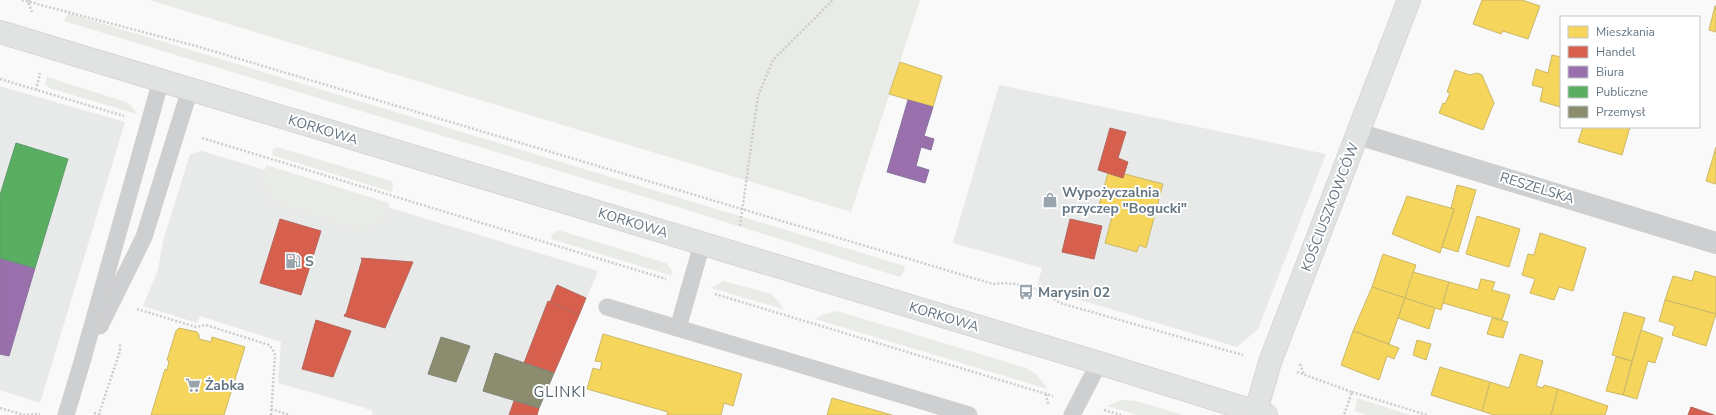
<svg xmlns="http://www.w3.org/2000/svg" width="1716" height="415" viewBox="0 0 1716 415" font-family="'Nunito Sans',sans-serif">
	<rect width="100%" height="100%" fill="#f9f9f9"/>
	<!-- built -->
	<g fill="#e8e9e9">
		<polygon points="999,85 1326,154 1258,329 1237,347 1037,287 1042,268 953,243"/>
		<polygon points="0,86 125,122 40,403 0,390"/>
		<polygon points="202,151 598,271 537,415 372,415 373,411 362,407 278,383 281,342 200,316 197,323 143,306 158,270 163,241 190,154"/>
	</g>
	<!-- green -->
	<g fill="#e8ebe6">
		<polygon points="149,0 920,0 851,212"/>
		<polygon points="68,13 905,266 903,273 900,277 681,208 64,21"/>
		<polygon points="47,77 126,102 132,107 137,114 49,88 45,84"/>
		<polygon points="277,147 391,181 393,184 392,192 272,155 273,149"/>
		<path d="M266 165 389 203C390 220 376 226 362 232L274 203C263 191 261 181 266 165Z"/>
		<polygon points="558,230 666,263 671,269 673,276 551,239 552,235"/>
		<polygon points="724,281 771,294 779,302 783,309 711,288"/>
		<polygon points="837,311 1026,368 1036,374 1048,389 815,319 822,315"/>
		<polygon points="1357,398 1410,415 1367,415 1355,411"/>
		<polygon points="1121,400 1136,401 1183,415 1138,415 1107,406"/>
	</g>
	<!-- homes -->
	<g fill="#f6d55c" stroke="#cab868">
		<polygon points="1482,0 1522,0 1540,6 1528,39 1503,31 1501,34 1473,24"/>
		<polygon points="1715,6 1716,6 1716,32 1709,30"/>
		<polygon points="1552,55 1561,57 1560,107 1540,101 1543,88 1532,85 1536,69 1548,73"/>
		<polygon points="900,62 942,76 933,107 889,94"/>
		<polygon points="1455,70 1470,75 1477,73 1482,75 1494,103 1483,130 1439,113 1443,103 1445,104 1450,93 1447,92"/>
		<polygon points="1583,127 1630,127 1622,155 1578,142"/>
		<polygon points="1716,147 1716,184 1706,181"/>
		<polygon points="1108,173 1123,178 1125,174 1163,184 1146,248 1139,245 1137,252 1105,243 1114,209 1099,205"/>
		<polygon points="1457,185 1476,190 1458,252 1442,247 1454,209 1451,208"/>
		<polygon points="1407,196 1454,209 1440,253 1392,234"/>
		<polygon points="1477,216 1520,229 1509,267 1466,254"/>
		<polygon points="1540,233 1586,248 1573,291 1559,287 1554,300 1530,293 1535,279 1522,275 1528,254 1534,255"/>
		<polygon points="1383,254 1416,265 1405,298 1372,287"/>
		<polygon points="1695,271 1716,277 1716,314 1665,300 1673,276 1692,281"/>
		<polygon points="1413,272 1449,282 1441,310 1405,298"/>
		<polygon points="1481,279 1495,282 1492,290 1510,295 1502,320 1443,303 1449,282 1478,290"/>
		<polygon points="1372,287 1405,298 1389,344 1353,331"/>
		<polygon points="1405,298 1435,308 1429,329 1398,318"/>
		<polygon points="1665,300 1716,314 1706,346 1672,335 1675,326 1659,321"/>
		<polygon points="1624,312 1645,318 1632,361 1612,355"/>
		<polygon points="1492,318 1508,322 1503,338 1487,334"/>
		<polygon points="179,328 197,332 199,335 199,339 211,342 212,337 245,347 224,415 151,415 165,369 167,370 169,361 167,360 176,331"/>
		<polygon points="1641,330 1663,338 1655,363 1648,361 1637,399 1623,395"/>
		<polygon points="1353,331 1399,348 1394,359 1387,356 1379,380 1341,365"/>
		<polygon points="603,334 742,374 733,406 724,403 721,415 667,415 668,412 587,389 593,368 600,370 602,362 595,361"/>
		<polygon points="1417,340 1431,344 1426,360 1413,355"/>
		<polygon points="1520,354 1543,361 1536,386 1543,388 1544,385 1558,389 1551,415 1494,415 1482,411 1490,382 1509,388"/>
		<polygon points="1616,357 1632,361 1623,395 1606,391"/>
		<polygon points="1440,367 1490,382 1482,411 1431,395"/>
		<polygon points="1558,389 1608,406 1605,415 1551,415"/>
		<polygon points="832,398 892,415 827,415"/>
	</g>
	<!-- shops -->
	<g fill="#d6604d" stroke="#b4675d">
		<polygon points="1110,128 1126,132 1118,158 1128,162 1123,178 1098,170"/>
		<polygon points="280,219 321,231 301,295 260,283"/>
		<polygon points="1070,219 1102,226 1094,259 1062,252"/>
		<polygon points="361,258 413,262 385,328 344,316 345,314 346,314 362,260"/>
		<polygon points="557,285 586,298 579,315 550,302"/>
		<polygon points="548,301 579,315 554,373 524,363"/>
		<polygon points="316,320 351,331 333,377 302,369"/>
		<polygon points="514,401 539,408 537,415 509,415"/>
		<polygon points="1691,407 1714,415 1688,415"/>
	</g>
	<!-- offices -->
	<g fill="#9970ab" stroke="#89729f">
		<polygon points="908,100 933,107 924,136 934,139 931,150 921,147 916,166 929,170 925,183 887,172"/>
		<polygon points="0,258 35,268 9,356 0,354"/>
	</g>
	<!-- public -->
	<polygon fill="#5aae61" stroke="#5d9d6b" points="16,143 68,159 35,268 0,258 0,195"/>
	<!-- industry -->
	<g fill="#8c8c6e" stroke="#808574">
		<polygon points="441,337 470,346 456,382 428,374"/>
		<polygon points="495,353 554,373 539,408 483,391"/>
	</g>
	<g fill="none" stroke-linecap="round" stroke-linejoin="round">
		<!-- secondary casing -->
		<g stroke="#d5d6d7" stroke-width="24">
			<g id="secondary">
				<polyline points="0,32 1099,363 1266,415"/>
				<polyline points="1256,411 1270,362 1409,0"/>
			</g>
		</g>
		<!-- path -->
		<g stroke="#cbcccd" stroke-width="2.5" stroke-dasharray="2 2" stroke-linecap="butt">
			<path d="M22 0 196 46 993 284C1021 281 1038 288 1060 303L1243 355"/>
			<polyline points="30,0 28,2 32,12"/>
			<polyline points="0,79 124,116"/>
			<polyline points="36,90 40,73"/>
			<polyline points="202,138 666,279"/>
			<polyline points="740,226 758,96 773,60 833,0"/>
			<polyline points="715,294 1053,396"/>
			<polyline points="137,309 196,327 206,325 269,345 273,350 275,355 271,415"/>
			<polyline points="1300,364 1304,375"/>
			<polyline points="1297,372 1352,392 1344,415"/>
			<polyline points="1352,392 1427,415"/>
			<polyline points="1046,394 1048,404"/>
			<polyline points="0,408 24,415 40,414"/>
			<polyline points="271,409 289,415"/>
			<polyline points="1104,410 1121,415"/>
			<polyline points="94,413 99,414 120,351 120,343"/>
		</g>
		<!-- lane -->
		<g stroke="#cecfd0" stroke-width="17">
			<polyline points="607,307 969,415"/>
			<polyline points="100,326 144,237 190,89"/>
			<polyline points="678,328 702,244"/>
			<polyline points="66,415 82,362 161,80"/>
			<polyline points="1072,415 1099,363"/>
		</g>
		<!-- street -->
		<polyline stroke="#cecfd0" stroke-width="22" points="1358,134 1716,243"/>
		<!-- secondary -->
		<use href="#secondary" stroke="#e1e2e2" stroke-width="22"/>
	</g>
	<!-- icons -->
	<defs>
		<g id="shop-bare" transform="scale(1.2)"><path d="M-5-2.5h2.3a2.7 3.5 0 0 1 5.4 0H5L5.5 6h-11ZM-1.5-2.5h3a1.5 2.3 0 0 0-3 0Z" fill="#99a4ac" stroke="#fff" stroke-width="2.5" paint-order="stroke"/></g>
		<g id="fuel-bare" transform="scale(1.2)"><path d="M-5.5-6h7V0h2V4h1.3V-2.5L3-4.5l.8-.8L6-3V5H2.5V1h-1V6h-7ZM-4.2-4.7v3.2H.2V-4.7Z" fill="#99a4ac" stroke="#fff" stroke-width="2.5" paint-order="stroke"/></g>
		<g id="bus-bare" transform="scale(1.2)"><path d="M-5-6H5V4H4V6H2V4H-2V6H-4V4H-5ZM-3.5-4V0h7V-4ZM-3.5 1.2v1.5H-2V1.2ZM2 1.2v1.5H3.5V1.2Z" fill="#99a4ac" stroke="#fff" stroke-width="2.5" paint-order="stroke"/></g>
		<g id="supermarket-bare" transform="scale(1.2)"><path d="M-6-5.5h2.5l.6 2H6L4.5 2H-2.5L-4.4-4H-6ZM-1.5 3.2a1.3 1.3 0 1 0 .1 0ZM3 3.2a1.3 1.3 0 1 0 .1 0Z" fill="#99a4ac" stroke="#fff" stroke-width="2.5" paint-order="stroke"/></g>
	</defs>
	<g fill-rule="evenodd">
		<use href="#shop-bare" x="1050" y="200"/>
		<use href="#fuel-bare" x="293" y="261"/>
		<use href="#bus-bare" x="1026" y="292"/>
		<use href="#supermarket-bare" x="193" y="385"/>
	</g>
	<g text-anchor="middle" dominant-baseline="central" stroke-width="4" stroke-linejoin="round" paint-order="stroke">
		<!-- street labels -->
		<g font-size="14" fill="#657683" stroke="#fff">
			<text transform="translate(323 130) rotate(17)">KORKOWA</text>
			<text transform="translate(1537 188) rotate(17)">RESZELSKA</text>
			<text transform="translate(1330 207) rotate(-69)">KOŚCIUSZKOWCÓW</text>
			<text transform="translate(633 223) rotate(17)">KORKOWA</text>
			<text transform="translate(944 317) rotate(17)">KORKOWA</text>
		</g>
		<!-- poi labels -->
		<g font-size="14" font-weight="bold" fill="#657683" stroke="#fff" text-anchor="start">
			<text x="1062" y="192">Wypożyczalnia<tspan x="1062" dy="16">przyczep "Bogucki"</tspan></text>
			<text x="305" y="261">S</text>
			<text x="1038" y="292">Marysin 02</text>
			<text x="205" y="385">Żabka</text>
		</g>
		<!-- neighbourhood labels -->
		<g font-size="15" letter-spacing="1" fill="#57646e" stroke="#fff">
			<text x="560" y="392">GLINKI</text>
		</g>
	</g>
	<!-- legend -->
	<rect x="1560" y="16" width="140" height="112" fill="#ffffff" stroke="#c1c8cd"/>
	<rect x="1568" y="26" width="20" height="12" fill="#f6d55c" stroke="#c1c8cd"/>
	<text x="1596" y="36" font-size="12" fill="#657683">Mieszkania</text>
	<rect x="1568" y="46" width="20" height="12" fill="#d6604d" stroke="#c1c8cd"/>
	<text x="1596" y="56" font-size="12" fill="#657683">Handel</text>
	<rect x="1568" y="66" width="20" height="12" fill="#9970ab" stroke="#c1c8cd"/>
	<text x="1596" y="76" font-size="12" fill="#657683">Biura</text>
	<rect x="1568" y="86" width="20" height="12" fill="#5aae61" stroke="#c1c8cd"/>
	<text x="1596" y="96" font-size="12" fill="#657683">Publiczne</text>
	<rect x="1568" y="106" width="20" height="12" fill="#8c8c6e" stroke="#c1c8cd"/>
	<text x="1596" y="116" font-size="12" fill="#657683">Przemysł</text>
</svg>
